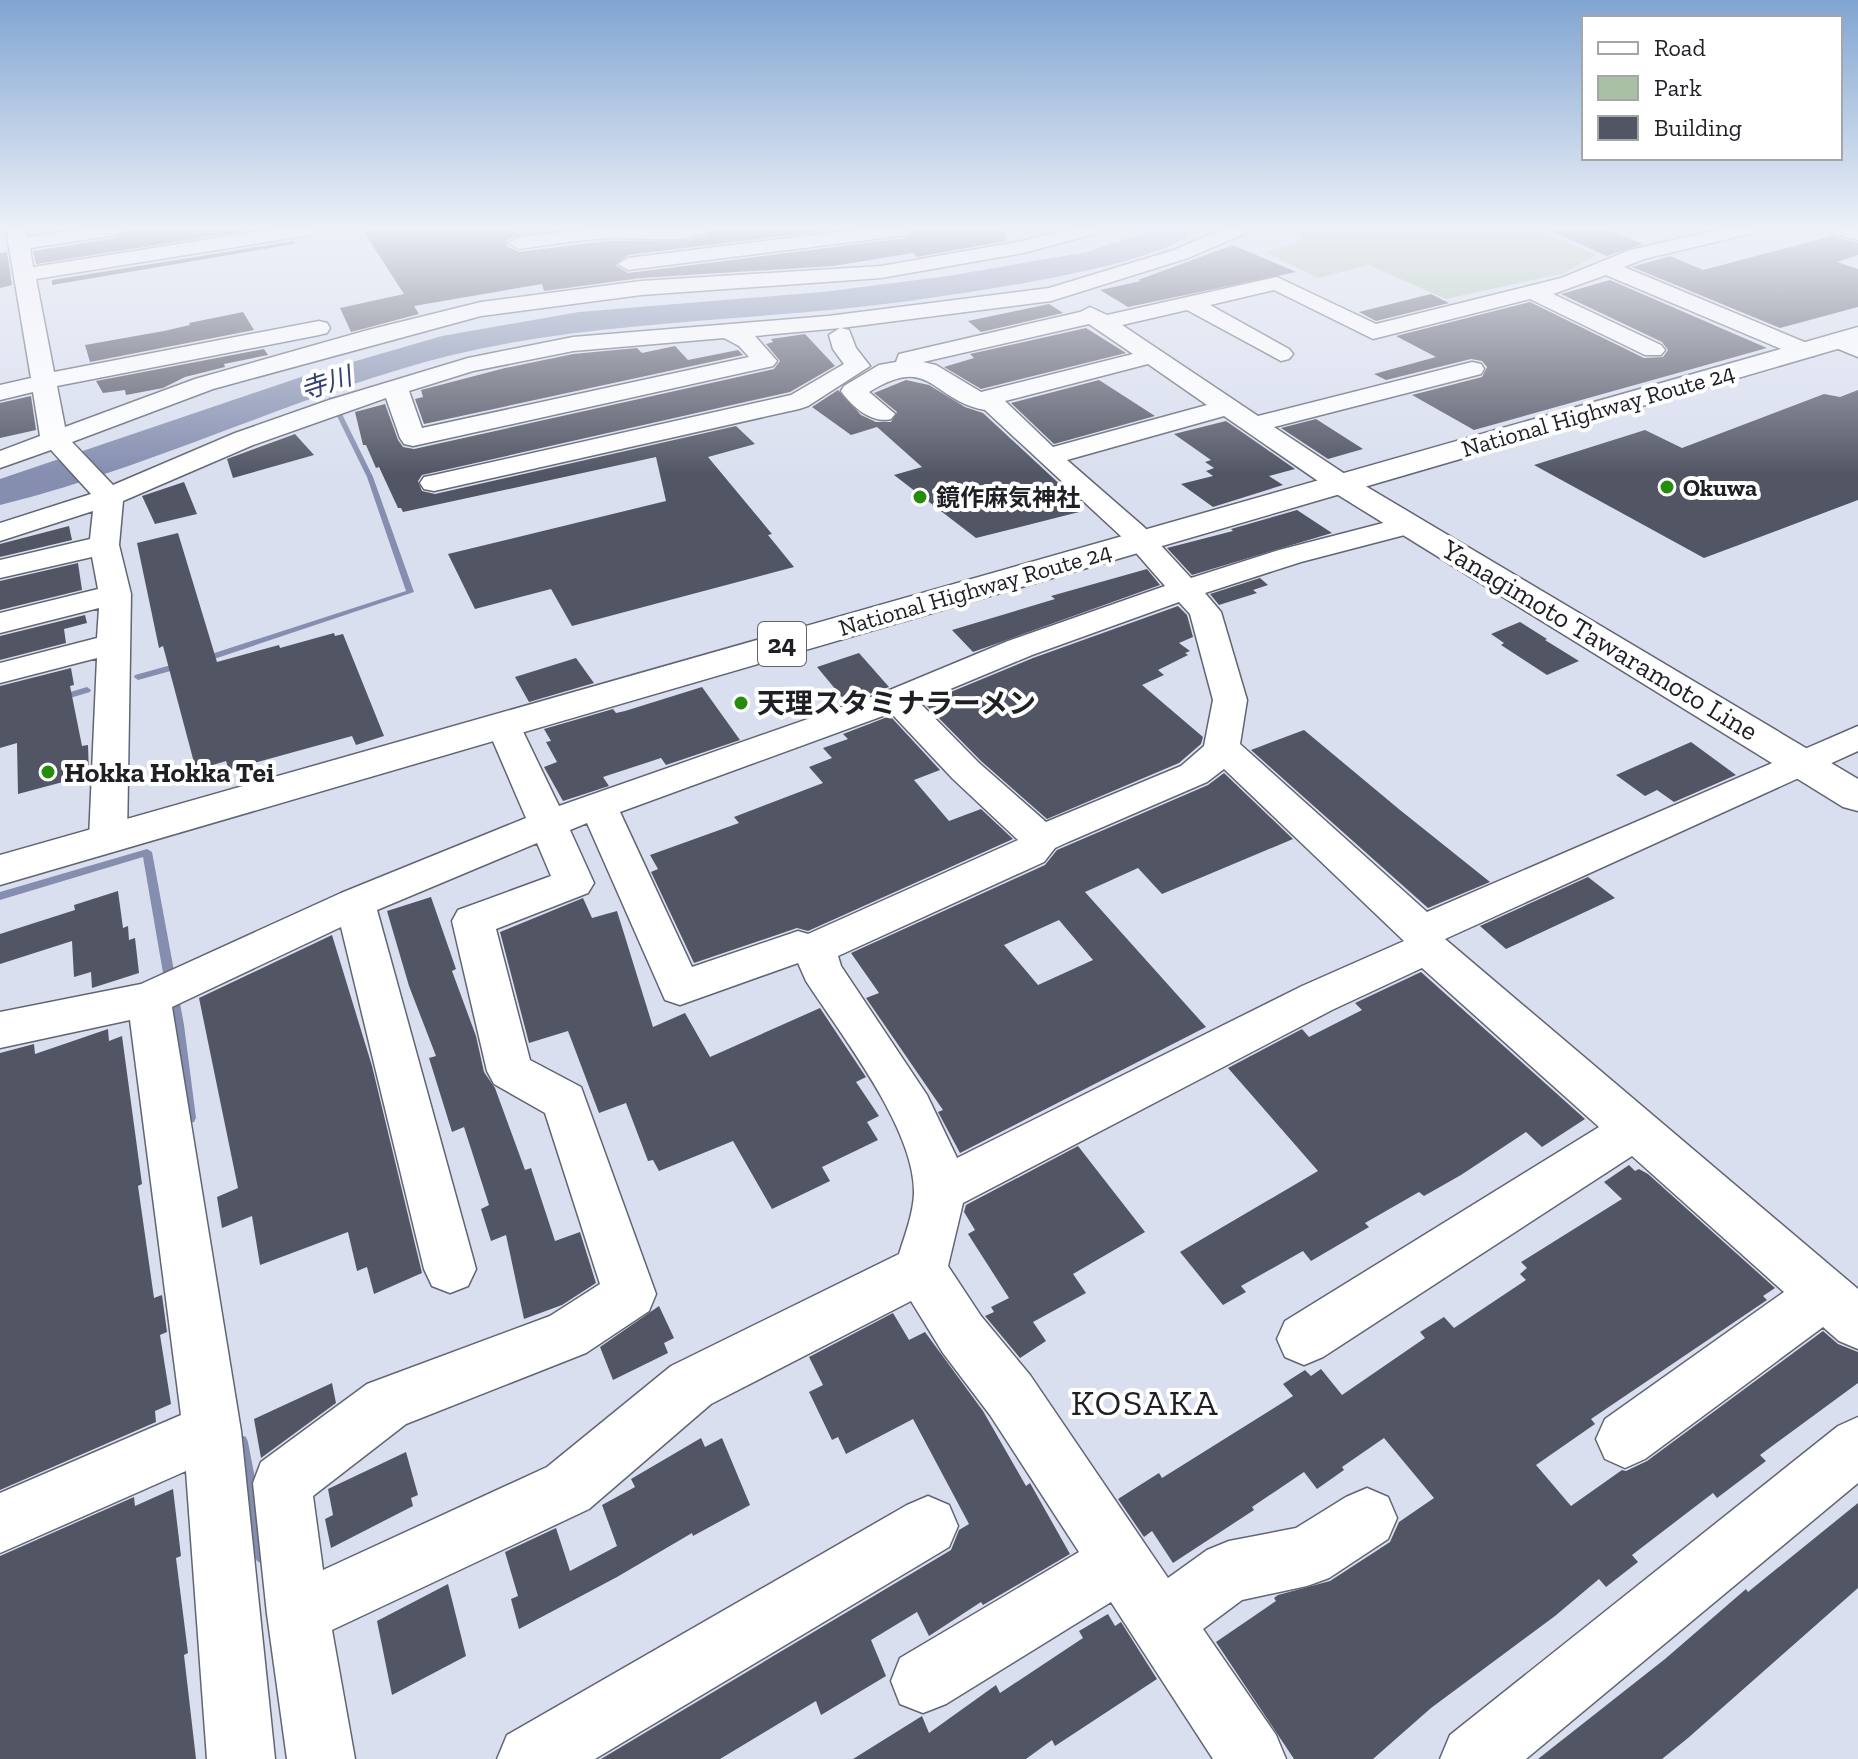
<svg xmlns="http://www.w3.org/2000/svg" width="1858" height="1759" viewBox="0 0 1858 1759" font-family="'Zilla Slab','Noto Sans JP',serif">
	<rect width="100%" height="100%" fill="#dadfef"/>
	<!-- green -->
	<polygon fill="#a9c0a5" points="1298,229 1537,229 1596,255 1565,273 1446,299 1369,265 1318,278 1265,252 1299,242"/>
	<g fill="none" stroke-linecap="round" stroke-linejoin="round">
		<!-- stream -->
		<g fill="#858eaf" fill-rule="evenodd">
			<polygon points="322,382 326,382 335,398 334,399 330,399 321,383"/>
			<polygon points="337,413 342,414 373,477 414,592 208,661 202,661 202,657 406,591 367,477 336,414"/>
			<polygon points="182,662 186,665 185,667 138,680 134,677 135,675"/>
			<polygon points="87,687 91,690 90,692 60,701 56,698 57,696"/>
			<polygon points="147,849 152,852 184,1025 196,1118 194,1122 190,1123 186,1122 184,1118 172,1025 143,857 0,900 0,892"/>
			<polygon points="241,1435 246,1437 248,1442 270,1556 267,1561 262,1564 257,1561 254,1556 234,1442 236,1437"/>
		</g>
		<!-- river -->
		<path fill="#858eaf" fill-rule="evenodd" d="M1156 229H1195C1170 265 959 294 909 301 756 322 598 319 448 356 295 395 153 467 0 505V479L301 377 442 336 579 312 823 292 948 276 1087 252Z"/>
	</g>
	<!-- building -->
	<g fill="#525563" fill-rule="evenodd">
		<polygon points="130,229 257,229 36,264 33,251 117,238"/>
		<polygon points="362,229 515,229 515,234 563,229 519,234 507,240 507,246 519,252 606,241 691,240 704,237 713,229 839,229 628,255 615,265 628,273 906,238 919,229 1005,229 1006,241 917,257 913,253 833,266 641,278 544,291 542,284 414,306 419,314 351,332 340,308 404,294"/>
		<polygon points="1546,229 1607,229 1643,244 1607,256"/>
		<polygon points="1832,236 1858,243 1858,255 1837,262 1858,269 1858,307 1780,328 1632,267 1670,256 1703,270"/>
		<polygon points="294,241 294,244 52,285 52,280"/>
		<polygon points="1233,245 1296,272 1128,307 1100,290 1141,281 1138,280"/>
		<polygon points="7,252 12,285 0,288 0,253"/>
		<polygon points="1610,280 1767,348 1474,430 1412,395 1482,377 1487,367 1482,361 1471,359 1386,380 1374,374 1436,357 1396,336 1530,302 1644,358 1663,357 1668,350 1662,342 1561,294"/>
		<polygon points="1431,294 1449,303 1376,321 1359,312"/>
		<polygon points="1049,304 1063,313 981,332 968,321"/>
		<polygon points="243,312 254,330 90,362 85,345 164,331 190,325 189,323"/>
		<polygon points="1086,328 1126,353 981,389 944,367 974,358 970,354"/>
		<polygon points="805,334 835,366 790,392 422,475 418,481 422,491 435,494 736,426 755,444 708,457 772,534 768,535 794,567 572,626 551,589 475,609 448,554 666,501 656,457 403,512 401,508 398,508 379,467 376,468 366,445 363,445 355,412 385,404 398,440 403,447 414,449 774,369 780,361 766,344 773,342 771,339"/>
		<polygon points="675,346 688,360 738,350 743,355 424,424 415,399 423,397 421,390 505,368 573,354 637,348 642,353"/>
		<polygon points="264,349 268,355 224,364 225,367 185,377 163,388 126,395 125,390 103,393 96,381"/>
		<polygon points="906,380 929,385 965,407 983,413 1066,490 1060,492 1083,511 976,538 894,475 922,467 877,427 851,435 812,407 838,390 861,415 876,422 891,422 897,412 874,393"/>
		<polygon points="1099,380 1155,416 1054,444 1011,403"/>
		<polygon points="1858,390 1858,500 1704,558 1534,465 1645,430 1682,448 1824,394 1840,397"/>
		<polygon points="31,396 36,430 0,438 0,403"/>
		<polygon points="1316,419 1363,449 1328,459 1281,428"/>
		<polygon points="1226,421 1295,469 1269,476 1283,485 1213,507 1181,484 1213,476 1206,471 1214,468 1205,462 1211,460 1174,434"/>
		<polygon points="295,434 314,455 233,478 227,459"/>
		<polygon points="184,482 197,514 155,524 142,496"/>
		<polygon points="1297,510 1332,533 1192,575 1167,548 1233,531 1231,529"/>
		<polygon points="69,526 72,540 0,557 0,544"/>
		<polygon points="178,533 217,662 279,645 280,648 334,633 335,636 343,634 384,736 356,745 352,736 229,770 226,761 196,770 163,646 159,648 137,543"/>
		<polygon points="78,563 82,590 0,610 0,581"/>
		<polygon points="1147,569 1160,585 973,652 952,630 1055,599 1051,596"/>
		<polygon points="1260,578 1268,585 1253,590 1257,593 1219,605 1210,594"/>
		<polygon points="1178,606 1187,615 1193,637 1179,643 1190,651 1185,653 1188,655 1158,670 1164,675 1142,685 1203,737 1201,744 1179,763 1047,819 981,761 924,703 1033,658"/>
		<polygon points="85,615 87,623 64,629 66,643 0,660 0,636"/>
		<polygon points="1520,622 1547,639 1545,640 1579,661 1547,675 1501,645 1504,643 1491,634"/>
		<polygon points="859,653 889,687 846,702 817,667"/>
		<polygon points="576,658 594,683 529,702 515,677"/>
		<polygon points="71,668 74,685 70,686 82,746 88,745 89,775 18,794 17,743 0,748 0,686"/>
		<polygon points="702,687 740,740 666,765 661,758 603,777 609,786 563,801 544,767 557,762 546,742 551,741 544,729 613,709 616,713 625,711"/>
		<polygon points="890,716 940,770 914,780 949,821 981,809 1013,839 808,931 797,928 694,963 651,872 658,869 650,855 739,823 734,817 823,783 809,767 832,758 823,748 848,739 843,734"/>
		<polygon points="1304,730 1400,810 1490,882 1428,908 1251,750"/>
		<polygon points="1691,742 1736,775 1674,802 1657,790 1645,796 1616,775"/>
		<path d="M1224 773 1293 839 1162 894 1138 868 1085 892 1206 1027 960 1153 938 1112 943 1110 866 998 879 993 851 953 1045 865 1057 850 1208 785ZM1059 920 1093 960 1038 985 1004 945Z"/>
		<polygon points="1588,877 1615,898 1506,949 1480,926"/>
		<polygon points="118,891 123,928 128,926 129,940 135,938 139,973 92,988 91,972 74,977 72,941 0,964 0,934 75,910 74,905"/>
		<polygon points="431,897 456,969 452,971 476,1036 484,1072 495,1088 525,1170 531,1168 555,1241 580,1232 596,1283 562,1305 524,1319 506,1235 491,1241 481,1209 489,1205 464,1127 452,1132 429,1058 436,1056 409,986 387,911"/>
		<polygon points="583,898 592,918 617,911 653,1027 685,1013 710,1057 820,1008 866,1077 856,1082 879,1116 867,1122 878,1140 822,1167 830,1181 772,1209 733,1141 659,1171 653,1160 648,1161 626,1103 599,1113 568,1031 529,1043 500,932"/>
		<polygon points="332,935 372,1066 422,1273 374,1294 367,1267 357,1271 348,1232 260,1265 252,1216 222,1228 217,1197 238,1188 199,998"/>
		<polygon points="1421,972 1585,1119 1542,1147 1526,1132 1461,1175 1424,1196 1419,1192 1365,1223 1369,1227 1311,1261 1303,1251 1241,1286 1246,1292 1223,1305 1180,1252 1318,1171 1228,1068 1302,1029 1309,1037 1362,1010 1355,1003"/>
		<polygon points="108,1029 109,1041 122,1036 142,1184 138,1186 154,1298 162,1295 167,1332 160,1335 171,1404 155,1411 156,1422 0,1490 0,1053 34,1044 35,1054"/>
		<polygon points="1078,1146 1145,1232 1073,1274 1086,1293 1033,1322 1046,1341 1020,1358 985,1316 994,1312 991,1307 1009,1298 968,1234 975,1230 964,1212 966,1205"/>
		<polygon points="1629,1165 1635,1171 1639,1169 1648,1174 1775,1288 1763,1296 1767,1300 1591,1419 1595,1424 1536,1465 1571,1506 1622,1470 1626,1471 1647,1461 1823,1331 1838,1344 1858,1352 1858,1383 1760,1455 1766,1461 1717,1498 1713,1493 1632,1555 1638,1562 1606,1587 1599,1579 1555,1616 1431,1708 1373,1759 1294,1759 1216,1642 1276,1601 1274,1598 1278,1595 1330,1581 1390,1542 1399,1522 1434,1498 1384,1438 1342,1467 1344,1470 1317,1489 1304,1472 1252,1507 1254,1510 1173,1563 1152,1531 1144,1537 1118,1499 1159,1473 1162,1478 1293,1396 1283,1384 1305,1370 1311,1376 1321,1369 1342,1395 1425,1338 1420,1332 1444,1317 1454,1328 1526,1280 1520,1274 1527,1268 1521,1262 1622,1199 1604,1182"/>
		<polygon points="659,1306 674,1338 664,1343 668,1353 613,1380 600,1347"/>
		<polygon points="893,1313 909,1340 925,1332 983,1411 1026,1486 1030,1483 1070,1554 983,1605 981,1602 929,1636 917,1612 871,1640 886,1676 821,1715 816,1701 720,1759 601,1759 951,1550 959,1530 969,1524 913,1419 846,1454 838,1437 832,1440 809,1392 823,1385 809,1357"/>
		<polygon points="332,1383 336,1403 261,1458 254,1419"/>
		<polygon points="701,1438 705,1447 722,1438 750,1505 693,1536 692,1533 617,1577 519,1629 511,1599 518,1596 505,1552 556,1528 570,1571 617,1546 602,1505 635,1487 631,1479"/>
		<polygon points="406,1452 418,1495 411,1498 413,1506 331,1548 325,1519 333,1515 328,1489"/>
		<polygon points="173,1489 181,1556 176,1558 188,1653 184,1655 196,1759 0,1759 0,1556 134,1497 135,1506"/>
		<polygon points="1858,1503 1858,1588 1688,1738 1662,1759 1538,1759 1665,1659 1746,1589 1748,1592"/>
		<polygon points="448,1584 466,1656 392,1695 377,1621"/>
		<polygon points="1108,1614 1115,1626 1121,1622 1157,1679 1055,1746 1052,1740 1026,1759 853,1759 922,1716 929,1733 996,1685 1000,1693 1083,1638 1079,1631"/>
	</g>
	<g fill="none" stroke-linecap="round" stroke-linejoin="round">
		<!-- minor casing -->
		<g stroke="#616573" stroke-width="3">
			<g id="minor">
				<path d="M6 229H26L27 237 80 229H127L117 235 30 248 33 267 274 229H320L310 235 36 279 54 372 319 321 327 323 330 328 327 333 319 335 57 386 65 427 195 379 368 330 481 302 641 281 881 266 1022 241 1069 229H1101L1098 233 1023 253 881 278 641 295 481 316 213 389 72 442 113 485 235 433 329 400 468 358 573 337 828 316 1049 288 1174 250 1223 229H1249L1246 233 1188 258 1051 301 841 328 849 330 856 348 870 366 808 406 799 409 434 491 424 489 420 483 424 477 434 475 791 395 844 364 833 349 829 335 840 328 755 336 777 361 773 366 413 446 404 444 400 438 386 398 253 445 123 501 119 545 131 594 127 839 122 848 108 852 94 848 89 839 97 658 0 683V663L97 638 99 608 0 633V613L98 589 92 557 0 578V560L90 539 93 511 0 541V523L91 494 51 450 0 468V451L40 436 33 392 0 400V385L31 378ZM724 338 739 346 749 357 422 428 409 391 473 371 573 351Z"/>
				<path d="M586 229H710C695 246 630 236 606 238 577 240 548 245 519 249L509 243 519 237Z"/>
				<polygon points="861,229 916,229 906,235 628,270 618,264 628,258"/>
				<path d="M1721 229H1756L1753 233 1644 259 1624 267 1814 346 1818 351 1814 356H1798L1606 275 1553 294 1661 345 1665 350 1661 355H1645L1530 299 1373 339 1274 290 1210 305 1289 349 1293 354 1289 359 1281 361 1187 310 1122 325 1258 416 1472 362 1481 364 1484 369 1481 374 1274 427 1351 478 1355 484 1351 490 1341 492 1331 490 1224 416 1067 460 1144 527 1191 578 1279 550 1410 516 1420 519 1425 525 1420 531 1301 562 1205 593 1221 612 1247 700 1240 744 1427 912 1858 726V751L1445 939 1858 1289V1349L1839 1341 1823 1327 1645 1459 1625 1468 1605 1459 1596 1439 1605 1419 1784 1292 1632 1156 1323 1357 1304 1365 1285 1357 1277 1339 1285 1321 1599 1127 1422 968 1332 1010 963 1203 948 1266 981 1316 1030 1375 1168 1578 1207 1550 1229 1541 1296 1528 1346 1497 1367 1488 1388 1497 1397 1518 1388 1539 1329 1578 1307 1586 1242 1600 1203 1629 1276 1735 1286 1759H1213L1111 1602 946 1704 923 1713 900 1704 891 1681 900 1658 1079 1552 990 1415 943 1353 911 1301 711 1404 589 1509 332 1630 355 1759H287L267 1614 253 1483 261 1462 367 1384 550 1316 600 1284 545 1113 494 1084 487 1071 452 921 458 910 551 876 537 843 377 910 476 1269 468 1286 450 1293 432 1286 424 1269 341 927 172 1007 241 1431 275 1759H207L186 1471 0 1553V1493L181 1415 130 1020 0 1048V1012L141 984 341 893 526 818 486 725 492 717 504 714 516 717 559 806 885 692 1008 641 1165 586 1124 539 985 410C930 400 932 353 869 392L895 414 891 419C872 424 851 406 841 391L844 386 879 365 896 362 899 354 1080 312 1090 307 1107 315 1277 277 1376 324 1561 278 1630 250ZM1089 324 1133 354 981 392 936 365 923 362ZM1148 364 1207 405 1053 447 1005 401ZM1179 602 1190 614 1213 700 1204 746 1181 766 1046 822 979 763 919 702 1032 655ZM891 713 953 779 1018 840 808 934 798 931 692 967 620 812ZM1224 769 1404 941 1302 986 957 1158 927 1095 841 966 838 956 1044 862 1055 848 1068 842 1207 782ZM587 823 665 1000 680 1005 798 963 806 981C841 1035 916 1130 914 1194 913 1214 905 1235 899 1254L671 1366 547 1467 323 1570 313 1496 406 1424 586 1353 649 1311 656 1294 581 1087 530 1060 496 929 588 893 594 883 570 830Z"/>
				<polygon points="1839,334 1858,341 1858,357 1831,346 1827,341 1831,336"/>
				<polygon points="1858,1417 1858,1483 1526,1759 1440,1759 1450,1735 1838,1426"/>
				<polygon points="928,1496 949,1505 958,1526 949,1547 595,1759 497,1759 507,1735 907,1505"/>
			</g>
		</g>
		<!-- major casing -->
		<g stroke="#616573" stroke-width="3">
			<g id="major">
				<polygon points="1831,229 1858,229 1858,240 1834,234"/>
				<polygon points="1341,475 1352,478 1858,779 1858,811 1843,807 1330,490 1326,484 1330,478"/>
			</g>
		</g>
		<!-- highway casing -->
		<g stroke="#616573" stroke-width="3">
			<polygon id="highway" points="1858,327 1858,343 0,885 0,855"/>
		</g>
		<!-- minor -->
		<use href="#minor" fill="#fff" fill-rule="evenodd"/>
		<!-- major -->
		<use href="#major" fill="#fff" fill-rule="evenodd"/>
		<!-- highway -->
		<use href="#highway" fill="#fff" fill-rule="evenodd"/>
	</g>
	<!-- sky -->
	<linearGradient id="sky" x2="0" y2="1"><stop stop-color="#80a5d1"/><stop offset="0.48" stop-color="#eef1f8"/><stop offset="1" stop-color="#eef1f8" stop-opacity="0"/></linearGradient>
	<rect width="1858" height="475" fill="url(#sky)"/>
	<!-- markers -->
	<g fill="#258d0b" stroke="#fff" stroke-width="3">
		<circle cx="1667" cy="487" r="8"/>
		<circle cx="920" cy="497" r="8"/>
		<circle cx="741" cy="703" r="8"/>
		<circle cx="48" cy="772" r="8"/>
	</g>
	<g text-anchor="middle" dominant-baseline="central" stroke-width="8" stroke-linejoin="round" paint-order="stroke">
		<!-- far-street labels -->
		<g font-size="24" fill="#1e2026" stroke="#fff">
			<text transform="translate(1598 410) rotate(-16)">National Highway Route 24</text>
			<text transform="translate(975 589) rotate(-16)">National Highway Route 24</text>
		</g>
		<!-- far-poi labels -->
		<g font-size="24" font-weight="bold" fill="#1e2026" stroke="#fff" text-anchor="start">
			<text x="1683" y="487">Okuwa</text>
			<text x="936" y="497">鏡作麻気神社</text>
		</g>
		<!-- far-water labels -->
		<g font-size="26" font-style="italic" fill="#384271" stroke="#fff">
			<text transform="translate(326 383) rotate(-18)">寺川</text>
		</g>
		<!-- shield labels -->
		<rect fill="#fff" stroke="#626367" stroke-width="2" x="758" y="622" width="48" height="44" rx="6"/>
		<g font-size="26" font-weight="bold" fill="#1e2026">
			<text x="782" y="644">24</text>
		</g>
		<!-- street labels -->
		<g font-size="28" fill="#1e2026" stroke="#fff">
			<text transform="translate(1600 640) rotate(31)">Yanagimoto Tawaramoto Line</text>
		</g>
		<!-- poi labels -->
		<g font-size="28" font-weight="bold" fill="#1e2026" stroke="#fff" text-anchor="start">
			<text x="757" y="703">天理スタミナラーメン</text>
			<text x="64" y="772">Hokka Hokka Tei</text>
		</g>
		<!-- near-neighbourhood labels -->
		<g font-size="36" letter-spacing="2" fill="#1e2026" stroke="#fff">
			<text x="1145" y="1402">KOSAKA</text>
		</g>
	</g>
	<!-- legend -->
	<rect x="1582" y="16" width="260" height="144" fill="#ffffff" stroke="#a5a6a8" stroke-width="2"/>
	<rect x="1598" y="42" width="40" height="12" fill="#ffffff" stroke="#a5a6a8" stroke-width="2"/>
	<text x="1654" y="56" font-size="24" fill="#1e2026">Road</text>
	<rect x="1598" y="76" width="40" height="24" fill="#a9c0a5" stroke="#a5a6a8" stroke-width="2"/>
	<text x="1654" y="96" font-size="24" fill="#1e2026">Park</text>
	<rect x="1598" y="116" width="40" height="24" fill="#525563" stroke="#a5a6a8" stroke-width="2"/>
	<text x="1654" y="136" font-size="24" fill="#1e2026">Building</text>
</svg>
